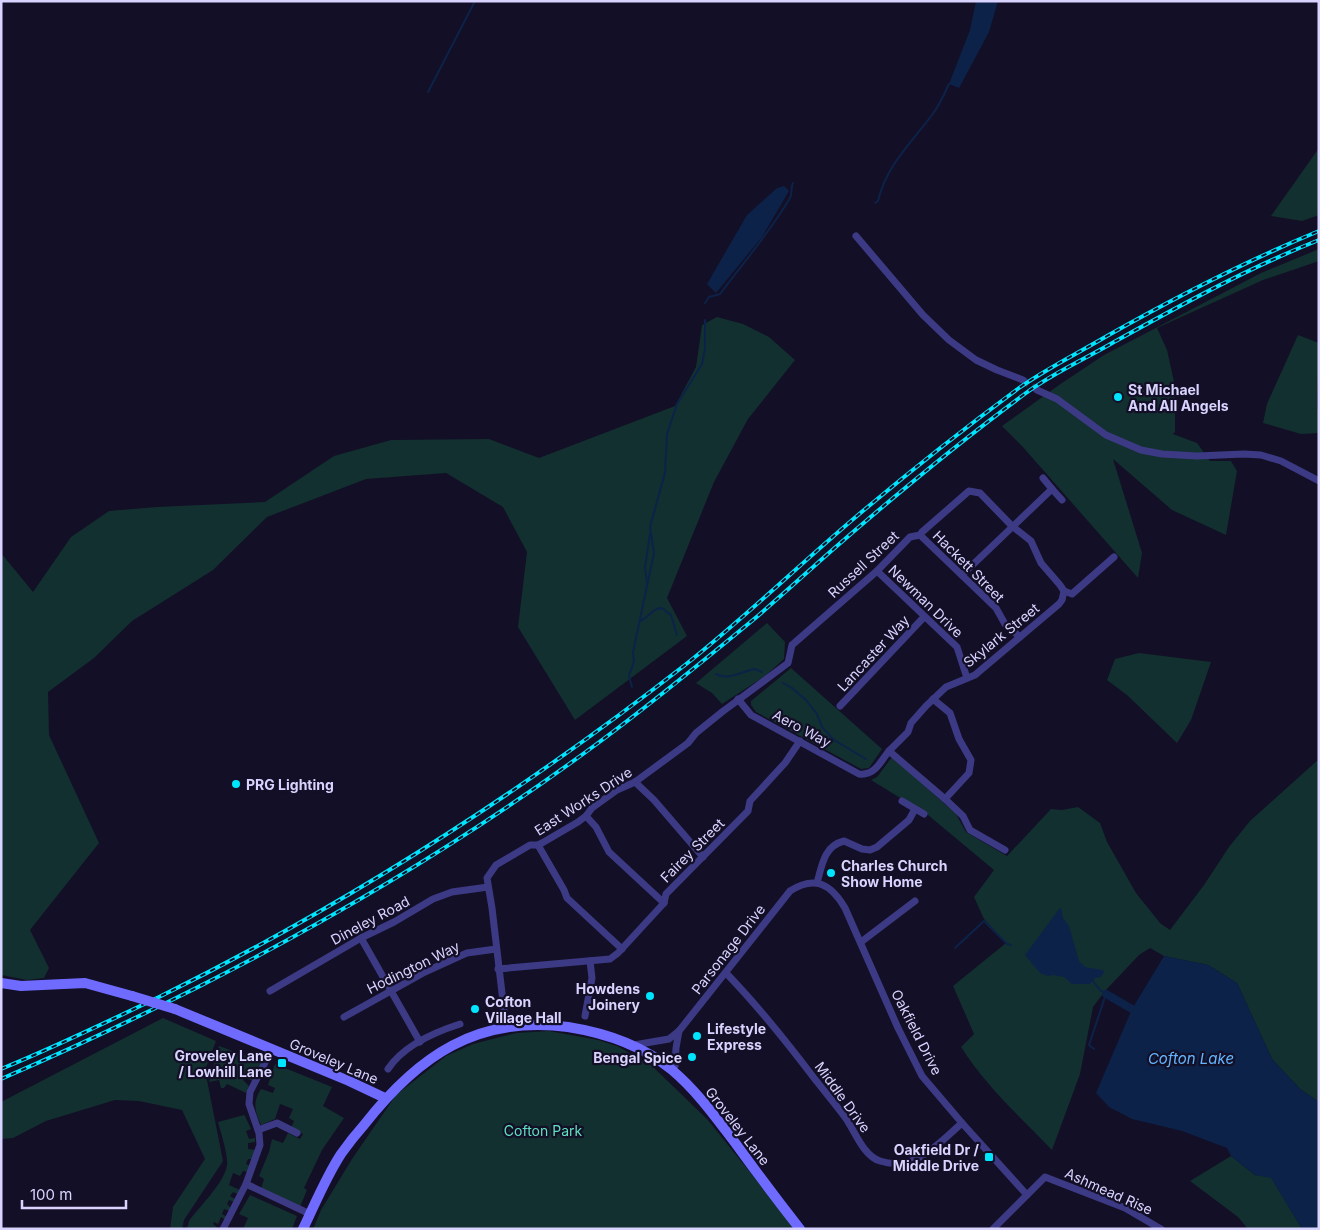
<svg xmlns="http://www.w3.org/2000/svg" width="1320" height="1230" viewBox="0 0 1320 1230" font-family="Inter,sans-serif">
	<rect width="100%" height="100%" fill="#130f26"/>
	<!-- green -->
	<g fill="#12302f">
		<polygon points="1319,148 1319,215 1302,221 1271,216"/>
		<polygon points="1319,249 1319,261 1263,280 1157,328 1167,350 1175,386 1175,432 1173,434 1197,443 1210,461 1231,461 1237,471 1226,535 1172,510 1113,459 1142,553 1138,578 1022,446 1002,426 1059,385 1104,355 1261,273"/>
		<polygon points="717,317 743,324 769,337 795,360 748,419 714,482 667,598 687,636 575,720 518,627 527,552 503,507 446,473 366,479 267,517 213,570 132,621 94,658 48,692 49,735 99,843 30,930 49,968 44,978 27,980 1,975 1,553 33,592 71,537 109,511 157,507 265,502 334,456 391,440 489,439 539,458 675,406 696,367 702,325"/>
		<polygon points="1298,335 1319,343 1317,409 1319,409 1319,433 1301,434 1263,423 1267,404"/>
		<polygon points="767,623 785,642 784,659 765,676 722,704 712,693 696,683"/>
		<polygon points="1139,653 1211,662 1191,720 1177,743 1127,695 1107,680 1115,659"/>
		<polygon points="791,668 882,749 869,768 861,769 756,712 751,705 751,701"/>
		<path d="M892 757 956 814 966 832 1007 856 1051 809 1062 810 1078 807 1100 823 1107 842 1136 893 1160 923 1170 930 1204 885 1229 847 1250 821 1319 759V1102L1300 1089 1272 1059 1237 983 1208 965 1164 956 1150 948 1139 955 1105 991 1093 1007 1080 1074 1052 1150C1020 1117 986 1086 961 1047L974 1034 953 986 1006 943 984 919 974 897 994 870 928 815 871 780 877 777Z"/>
		<polygon points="163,1018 216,1041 205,1070 223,1161 184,1220 182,1229 170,1229 173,1207 205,1159 182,1110 139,1101 115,1100 46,1121 13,1138 1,1139 1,1102"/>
		<polygon points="549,1031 598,1040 617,1046 651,1065 707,1119 796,1229 313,1229 321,1210 352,1159 396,1095 446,1056 473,1044 516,1033"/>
		<polygon points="219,1046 263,1062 254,1081 244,1078 243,1080 249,1086 246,1093 227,1084 224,1088 221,1088 219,1080 209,1082"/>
		<path d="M275 1064 332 1087 323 1106 344 1118 322 1150 304 1188 307 1190 300 1207 261 1189 264 1179 259 1176 269 1152 272 1139 283 1143 288 1133 300 1139 303 1134 291 1128 294 1121 289 1118 293 1109 280 1104 275 1119 261 1125C255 1112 252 1102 261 1089L273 1093 275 1088 268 1085Z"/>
		<path d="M244 1115 245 1116 251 1129 246 1131 249 1139 255 1138V1142L248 1143V1149L257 1150 254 1159H248L246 1164 251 1166 248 1172 243 1171 240 1176 233 1173 229 1185 240 1190 238 1194 233 1192 230 1196 235 1199 234 1202 229 1200 227 1204 231 1208 230 1211 224 1209 222 1214 227 1217 226 1220 221 1217 218 1224 214 1222 213 1224 219 1229H187L189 1221C199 1207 225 1182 227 1165 228 1154 221 1134 218 1122Z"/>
		<polygon points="1231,1156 1255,1175 1271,1177 1302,1229 1248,1229 1238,1217 1190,1181"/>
		<polygon points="250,1195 297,1216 292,1229 243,1229 248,1218 239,1214"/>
	</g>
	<!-- water -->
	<g fill="#0c2248">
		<polygon points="976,1 998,1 989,32 959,88 949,84 970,30"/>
		<polygon points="784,186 789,191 762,237 716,293 707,284 747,215 777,188"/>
		<polygon points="1061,908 1063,918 1069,926 1079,961 1085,967 1103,970 1104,972 1101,977 1095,978 1090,984 1072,984 1064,977 1053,975 1048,976 1040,973 1025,955 1059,909"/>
		<polygon points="1164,956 1208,965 1237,983 1272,1059 1300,1089 1319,1102 1319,1229 1302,1229 1271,1178 1255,1175 1231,1156 1227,1148 1182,1131 1132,1119 1109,1107 1096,1093 1132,1009"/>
	</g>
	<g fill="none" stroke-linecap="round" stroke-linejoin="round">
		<!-- stream -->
		<g stroke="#0c2248" stroke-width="2">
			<polyline points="428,92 475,1"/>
			<path d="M875 203 878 201C886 166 911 143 932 115 939 106 944 95 949 84"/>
			<path d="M705 303 709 297 720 294C744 262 770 232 790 198 793 193 790 188 793 183"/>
			<polyline points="647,583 645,567 650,534"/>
			<path d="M640 621C649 618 652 608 662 608L671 615 677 635"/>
			<path d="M716 674C729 681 742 671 755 669L762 672"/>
			<polyline points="783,683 792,688 806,700 817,714 822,727 834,740 866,759"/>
			<polyline points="632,687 629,676 634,661 633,652 654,553 650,527 665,473 667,434 677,404 702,364 705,349 705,320"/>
			<polyline points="955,948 984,921 1007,944 1011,945"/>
			<polyline points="1092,980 1100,990 1106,994 1089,1045 1094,1049"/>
		</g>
		<!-- canal -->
		<polyline stroke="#0c2248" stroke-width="8" points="1106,994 1132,1009"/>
		<!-- street-tunnel -->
		<polyline stroke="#312d47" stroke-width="7" stroke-dasharray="7 3.5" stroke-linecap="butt" points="1023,380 1037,390"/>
		<!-- street -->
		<g stroke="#3d3a85" stroke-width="7">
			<polyline points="856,236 923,315 949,340 976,360 997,370 1023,380"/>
			<polyline points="1037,390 1057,399 1106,435 1141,450 1162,454 1197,456 1244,454 1261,455 1281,461 1319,481"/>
			<polyline points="1043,478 1052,489"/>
			<polyline points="920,535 996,608 1005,624 1020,637"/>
			<polyline points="877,571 957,647 967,678"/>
			<polyline points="962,575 1052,489 1062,500"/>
			<polyline points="1064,591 1072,594 1114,557"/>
			<path d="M738 699 751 715 859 774C875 776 880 762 889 751L945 799"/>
			<polyline points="933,699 950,713 959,739 971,760 969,773 945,799 963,816 970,830 1005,850"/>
			<polyline points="840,706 924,617"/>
			<polyline points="635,782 654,800 703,857"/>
			<polyline points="902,801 924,814"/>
			<polyline points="586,816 596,827 609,852 664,903"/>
			<polyline points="538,845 564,890 567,898 622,949"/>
			<path d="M817 883C822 865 824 846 844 841L862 849 870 850 877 847 909 820 915 809"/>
			<polyline points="361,938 420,1042"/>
			<polyline points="861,942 915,901"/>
			<polyline points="498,969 610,959 618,953 664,903 666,894 748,811 750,801 785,763 800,741"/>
			<path d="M726 973C758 1006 786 1041 814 1078 825 1092 837 1106 847 1120 856 1134 864 1156 880 1161 915 1172 938 1144 962 1123"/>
			<polyline points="270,991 361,938 394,922 433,899 452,892 488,887"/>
			<polyline points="585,1016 592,978 590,961"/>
			<polyline points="344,1017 425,972 460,956 467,953 496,949"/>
			<polyline points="506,1027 492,908 487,878 496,865 530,845 538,845 542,843 578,822 586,816 592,808 617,790 635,782 688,743 696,733 722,712 788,663 792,645 877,571 910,537 920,535 922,532 969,491 980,493 1012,526 1031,541 1041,563 1060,585 1064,591 1062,600 1059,604 975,675 946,687 926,706 911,723 908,732 889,751"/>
			<path d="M634 1045 669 1039 679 1031 790 891C815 875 831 884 845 908L898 1028 922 1076 962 1123 1027 1195"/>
			<path d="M388 1069C403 1046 435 1032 460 1024"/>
			<polyline points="672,1070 675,1066 676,1048 679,1031"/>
			<polyline points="258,1130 277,1123 297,1133"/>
			<polyline points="246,1184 310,1214"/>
			<polyline points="223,1229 246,1184 260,1145 259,1133 249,1104 250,1092 272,1049"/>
			<polyline points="993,1229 1045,1177 1125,1208 1161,1229"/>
		</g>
		<!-- secondary -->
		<g stroke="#6f6bff" stroke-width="10">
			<polyline points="1,983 21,986 85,983 132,996"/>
			<polyline points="175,1009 349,1081 385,1098"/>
			<path d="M303 1229C315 1204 326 1177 341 1154 348 1144 356 1134 364 1125 418 1056 477 1015 568 1027 606 1033 642 1045 672 1070 697 1091 716 1118 736 1144 757 1173 778 1201 800 1229"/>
		</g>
		<!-- rail casing -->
		<g stroke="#00e5ff" stroke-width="4">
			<g id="rail">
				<path d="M1 1069C55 1047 107 1022 159 997 348 904 519 794 685 665 747 616 803 561 864 510 914 468 966 427 1019 388 1046 369 1078 353 1107 336 1176 297 1246 261 1319 231"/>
				<path d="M1 1079C212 988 414 879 598 743 651 704 702 662 753 620 779 598 804 575 830 552 893 497 958 443 1026 393 1053 373 1085 359 1114 342 1181 305 1248 268 1319 240"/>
			</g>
		</g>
		<!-- rail -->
		<use href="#rail" stroke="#130f26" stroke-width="2" stroke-dasharray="5.5" stroke-linecap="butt"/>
		<!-- secondary-bridge -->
		<polyline stroke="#6f6bff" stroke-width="10" points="132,996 175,1009"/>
	</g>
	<!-- markers -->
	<g fill="#00e5ff" stroke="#130f26" stroke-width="2">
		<circle cx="1118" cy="397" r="5"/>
		<circle cx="236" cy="784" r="5"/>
		<circle cx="831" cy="873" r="5"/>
		<circle cx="650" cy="996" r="5"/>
		<circle cx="475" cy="1009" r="5"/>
		<circle cx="697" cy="1036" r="5"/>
		<circle cx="692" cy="1057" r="5"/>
		<rect x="277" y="1058" width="10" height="10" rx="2.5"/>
		<rect x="984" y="1152" width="10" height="10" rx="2.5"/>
	</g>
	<g text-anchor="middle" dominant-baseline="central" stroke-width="4.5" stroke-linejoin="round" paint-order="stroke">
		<!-- poi labels -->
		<g font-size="14" font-weight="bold" fill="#d9d4ff" stroke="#130f26" text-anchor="start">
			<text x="1128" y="389">St Michael<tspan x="1128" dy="16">And All Angels</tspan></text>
			<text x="246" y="784">PRG Lighting</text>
			<text x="841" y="865">Charles Church<tspan x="841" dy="16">Show Home</tspan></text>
			<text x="640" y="988" text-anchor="end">Howdens<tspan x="640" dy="16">Joinery</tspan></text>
			<text x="485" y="1001">Cofton<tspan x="485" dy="16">Village Hall</tspan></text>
			<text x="707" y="1028">Lifestyle<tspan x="707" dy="16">Express</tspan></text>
			<text x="272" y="1055" text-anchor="end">Groveley Lane<tspan x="272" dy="16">/ Lowhill Lane</tspan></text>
			<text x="682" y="1057" text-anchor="end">Bengal Spice</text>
			<text x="979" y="1149" text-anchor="end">Oakfield Dr /<tspan x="979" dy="16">Middle Drive</tspan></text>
		</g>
		<!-- street labels -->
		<g font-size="14" fill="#d9d4ff" stroke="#130f26">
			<text transform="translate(863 564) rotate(-43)">Russell Street</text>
			<text transform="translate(969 566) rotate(45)">Hackett Street</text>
			<text transform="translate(926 601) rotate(44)">Newman Drive</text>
			<text transform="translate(1001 635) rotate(-39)">Skylark Street</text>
			<text transform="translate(873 653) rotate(-47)">Lancaster Way</text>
			<text transform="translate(802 728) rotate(28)">Aero Way</text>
			<text transform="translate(583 801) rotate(-33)">East Works Drive</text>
			<text transform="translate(692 850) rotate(-45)">Fairey Street</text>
			<text transform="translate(370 920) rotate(-28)">Dineley Road</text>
			<text transform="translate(728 949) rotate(-52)">Parsonage Drive</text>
			<text transform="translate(413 967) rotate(-26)">Hodington Way</text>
			<text transform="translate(917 1032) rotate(63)">Oakfield Drive</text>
			<text transform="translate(334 1061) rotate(23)">Groveley Lane</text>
			<text transform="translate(843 1097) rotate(54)">Middle Drive</text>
			<text transform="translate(738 1126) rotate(52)">Groveley Lane</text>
			<text transform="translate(1109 1191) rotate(24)">Ashmead Rise</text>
		</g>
		<!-- park labels -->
		<g font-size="14" fill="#5fe0c0" stroke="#130f26">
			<text x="543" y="1130">Cofton Park</text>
		</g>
		<!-- water labels -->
		<g font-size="15" font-style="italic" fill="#62b6ff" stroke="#130f26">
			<text x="1191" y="1058">Cofton Lake</text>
		</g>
	</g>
	<!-- border -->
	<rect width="1320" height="1230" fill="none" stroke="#d9d4ff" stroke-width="5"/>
	<!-- scale -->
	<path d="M22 1200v8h104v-8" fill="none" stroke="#d9d4ff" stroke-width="2.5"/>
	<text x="30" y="1200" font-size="15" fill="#d9d4ff" stroke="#130f26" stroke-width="4" paint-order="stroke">100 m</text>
</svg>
